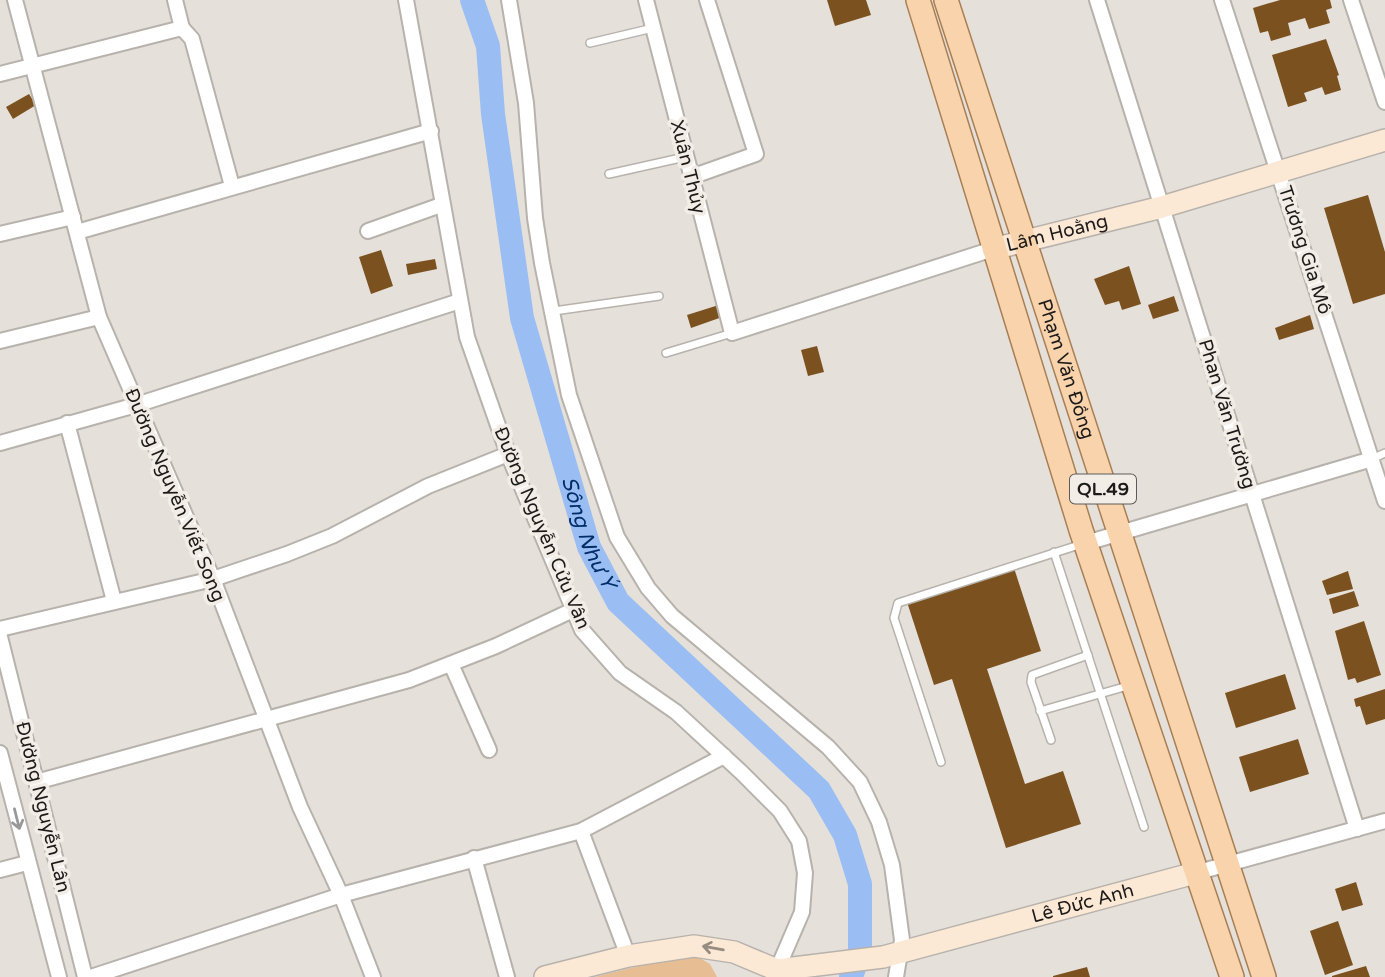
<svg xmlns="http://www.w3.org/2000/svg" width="1385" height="977" viewBox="0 0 1385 977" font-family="'Varela Round',sans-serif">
	<rect width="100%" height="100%" fill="#e6e0da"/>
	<!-- green -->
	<polygon fill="#e7bd93" points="696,956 710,964 717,977 595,977 666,959"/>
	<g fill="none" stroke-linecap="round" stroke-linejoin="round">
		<!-- river -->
		<path stroke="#9abef3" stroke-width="24" id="s1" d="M472 0 488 46 493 114 522 318 589 547 618 602 819 790 845 835 860 884V950L851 977"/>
	</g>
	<!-- building -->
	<g fill="#7b5120">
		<polygon points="827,0 866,0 871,15 835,26"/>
		<polygon points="1280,0 1330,0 1332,8 1326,10 1330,23 1309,29 1305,18 1288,23 1291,35 1271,41 1268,31 1260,33 1253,8"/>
		<polygon points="1326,39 1339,75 1337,76 1341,90 1325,95 1322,87 1304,93 1307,101 1288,107 1272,55"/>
		<polygon points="29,94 36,105 13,119 6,107"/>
		<polygon points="1368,195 1385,252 1385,294 1353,304 1324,208"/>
		<polygon points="381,250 393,286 371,294 359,257"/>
		<polygon points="435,259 437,269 408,275 406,264"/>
		<polygon points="1129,266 1141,304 1122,310 1119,301 1105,305 1094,279"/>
		<polygon points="1174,296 1179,311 1153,319 1148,305"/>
		<polygon points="722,304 725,316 691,328 687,315"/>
		<polygon points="1310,315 1314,329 1279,340 1275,328"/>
		<polygon points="817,346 824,372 808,376 801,350"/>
		<polygon points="1014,568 1041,651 987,669 1025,784 1063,771 1081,824 1006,848 952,679 934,685 907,602"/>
		<polygon points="1348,571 1353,589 1327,595 1322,581"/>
		<polygon points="1354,591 1359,606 1333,614 1329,599"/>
		<polygon points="1364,621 1381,675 1357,683 1355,678 1348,680 1335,631"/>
		<polygon points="1285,674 1296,709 1236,728 1225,693"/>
		<polygon points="1385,689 1385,719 1366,725 1360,706 1356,707 1354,699"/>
		<polygon points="1298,739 1309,774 1250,792 1239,757"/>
		<polygon points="1356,882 1363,905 1342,911 1335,889"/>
		<polygon points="1338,921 1353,965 1325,975 1310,931"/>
		<polygon points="1366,966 1370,977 1332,977 1332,976"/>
		<polygon points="1087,967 1090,977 1053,977 1053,976"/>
	</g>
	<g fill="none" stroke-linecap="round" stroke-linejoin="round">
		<!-- lane casing -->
		<g stroke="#b7b2ac" stroke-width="10">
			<g id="lane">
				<polyline points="590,43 653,28"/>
				<polyline points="609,174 685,157"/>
				<polyline points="554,311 659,296"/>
				<polyline points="666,353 732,333"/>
				<polyline points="1372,459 1385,453"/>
				<polyline points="1054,552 1144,827"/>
				<polyline points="1040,711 1131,685"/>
				<polyline points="1051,740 1031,682 1032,675 1088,655"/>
				<polyline points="941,762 897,627 894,618 898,603 1082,544"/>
			</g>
		</g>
		<!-- street casing -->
		<g stroke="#b7b2ac" stroke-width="18">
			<g id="street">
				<polyline points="15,0 99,317 213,579 300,807 341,895 373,977"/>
				<polyline points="175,0 182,28"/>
				<polyline points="406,0 467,337 508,454 582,630 620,673 676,712 741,772 780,811 799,841 805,873 802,912 777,970"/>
				<polyline points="509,0 526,103 535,218 542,263 569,395 617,537 648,588 672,616 828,747 860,782 879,822 892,865 902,940 896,977"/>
				<polyline points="646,0 732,333 993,249"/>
				<polyline points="1097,0 1357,829"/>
				<polyline points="1222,0 1385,501"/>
				<polyline points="1351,0 1385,102"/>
				<polyline points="0,74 182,28 192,39 232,186"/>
				<polyline points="691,177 756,154 707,0"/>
				<polyline points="368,231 441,205"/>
				<polyline points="77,232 431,131"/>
				<polyline points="0,234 73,217"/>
				<polyline points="0,341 99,317"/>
				<polyline points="67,423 114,601"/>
				<polyline points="0,443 136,405 460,301"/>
				<polyline points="1086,543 1372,459"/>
				<polyline points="0,629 213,579 287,554 332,536 428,486 508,454"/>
				<polyline points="0,637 85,977"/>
				<polyline points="451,664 489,750"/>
				<polyline points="0,753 59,977"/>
				<polyline points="36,782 409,680 496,646 573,610"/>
				<polyline points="581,831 628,956"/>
				<polyline points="474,858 507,977"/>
				<polyline points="0,870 27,863"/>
				<polyline points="1195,873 1385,821"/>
				<polyline points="91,977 341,895 581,831 724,756"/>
			</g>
		</g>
		<!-- secondary casing -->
		<g stroke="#b7b2ac" stroke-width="24">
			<g id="secondary">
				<path id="s2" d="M993 249 1162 207 1385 140"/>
				<path id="s3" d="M545 977 628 956 694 946 734 952 777 970 883 957 1195 873"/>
			</g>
		</g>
		<!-- primary casing -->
		<g stroke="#a87f54" stroke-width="26">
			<g id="primary">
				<polyline points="918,0 1081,530 1232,977"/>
				<path id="s4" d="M946 0 1264 977"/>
			</g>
		</g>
		<!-- lane -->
		<use href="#lane" stroke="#fff" stroke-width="7"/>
		<!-- street -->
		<use href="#street" stroke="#fff" stroke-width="14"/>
		<!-- secondary -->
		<use href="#secondary" stroke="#fbe9d5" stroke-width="21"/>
		<!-- primary -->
		<use href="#primary" stroke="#f8d3ac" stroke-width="23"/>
	</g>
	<!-- one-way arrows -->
	<defs><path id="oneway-shaft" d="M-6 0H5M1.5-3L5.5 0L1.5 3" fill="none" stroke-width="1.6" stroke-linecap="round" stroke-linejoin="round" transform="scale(1.75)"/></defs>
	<use stroke="#999898" href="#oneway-shaft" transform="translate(17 819) rotate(76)"/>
	<use stroke="#978c80" href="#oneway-shaft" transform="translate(713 948) rotate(-170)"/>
	<g text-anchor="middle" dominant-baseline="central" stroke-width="7" stroke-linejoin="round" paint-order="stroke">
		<!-- shield labels -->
		<rect fill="#f3ede7" stroke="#5d5a57" stroke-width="2" x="1070" y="474.5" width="66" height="29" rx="5"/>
		<g font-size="18" font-weight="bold" fill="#1d1b19">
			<text x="1103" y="489">QL.49</text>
		</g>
		<!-- street labels -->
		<g font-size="19" fill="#1d1b19" stroke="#f3ede7">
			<text transform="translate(688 167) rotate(76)">Xuân Thủy</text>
			<text stroke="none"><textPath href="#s2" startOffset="66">Lâm Hoằng</textPath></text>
			<text transform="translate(1305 250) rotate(72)">Trương Gia Mô</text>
			<text stroke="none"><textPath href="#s4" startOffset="388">Phạm Văn Đồng</textPath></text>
			<text transform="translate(1227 414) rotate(73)">Phan Văn Trường</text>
			<text transform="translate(175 495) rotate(67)">Đường Nguyễn Viết Song</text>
			<text transform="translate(542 528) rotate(67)">Đường Nguyễn Cửu Vân</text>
			<text transform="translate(43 807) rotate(76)">Đường Nguyễn Lân</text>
			<text stroke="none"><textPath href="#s3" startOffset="553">Lê Đức Anh</textPath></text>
		</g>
		<!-- water labels -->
		<g font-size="21" font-style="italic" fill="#012d69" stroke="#f3ede7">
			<text stroke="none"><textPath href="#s1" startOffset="548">Sông Như Ý</textPath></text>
		</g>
	</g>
</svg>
